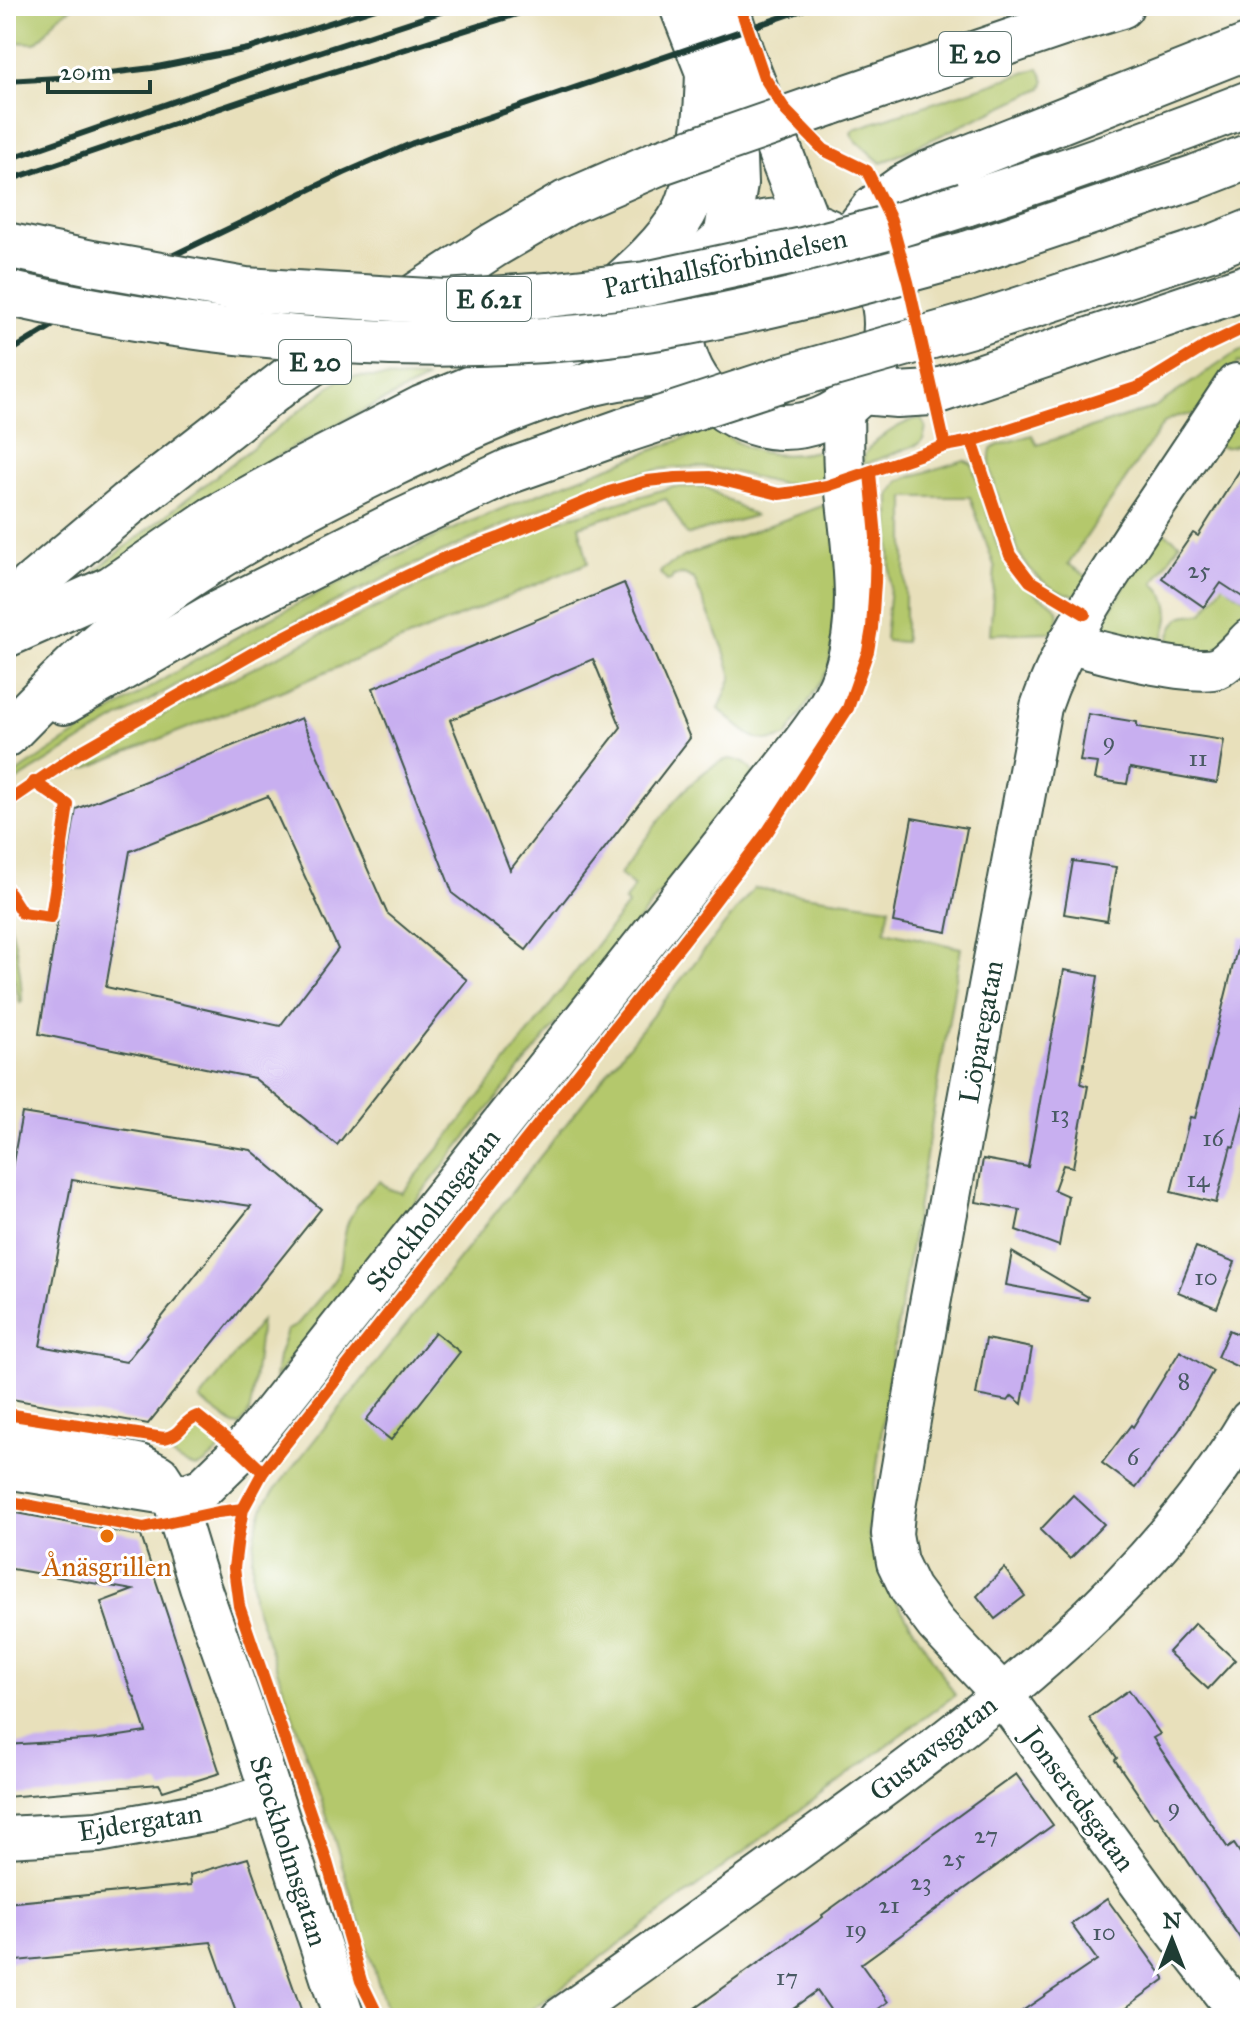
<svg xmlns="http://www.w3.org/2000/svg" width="1256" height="2024" viewBox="0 0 1256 2024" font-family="'IM FELL Great Primer',serif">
	<rect width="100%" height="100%" fill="#fff"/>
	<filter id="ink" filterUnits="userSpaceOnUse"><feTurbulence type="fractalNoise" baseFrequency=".0125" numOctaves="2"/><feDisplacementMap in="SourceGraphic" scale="16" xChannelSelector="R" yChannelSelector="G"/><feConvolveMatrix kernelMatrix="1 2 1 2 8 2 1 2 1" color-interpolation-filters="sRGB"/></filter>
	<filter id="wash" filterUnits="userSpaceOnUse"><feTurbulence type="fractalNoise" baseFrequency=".006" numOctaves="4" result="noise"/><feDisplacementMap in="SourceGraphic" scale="32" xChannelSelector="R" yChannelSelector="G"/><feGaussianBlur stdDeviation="1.8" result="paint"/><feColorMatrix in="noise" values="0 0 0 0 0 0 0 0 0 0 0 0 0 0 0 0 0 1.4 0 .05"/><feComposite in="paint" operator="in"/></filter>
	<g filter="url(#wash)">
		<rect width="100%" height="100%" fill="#e8e0bb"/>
		<!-- green -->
		<g fill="#b4c86c" stroke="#6a8250" stroke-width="2">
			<polygon points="6,6 74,6 57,18 44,35 35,43 12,42 6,44"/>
			<polygon points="1039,68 1045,81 1042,88 886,161 881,163 854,139 851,133 854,129"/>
			<path d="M1250 346V368L1238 362C1227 378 1216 401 1198 412 1186 419 1177 411 1163 424L1068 564 1088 577 1077 595C1055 596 1029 572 1019 553 1011 529 984 472 991 449L999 445 1032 435 1037 445 1153 408 1231 356Z"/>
			<path d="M344 376 428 379C370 407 313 435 258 468 203 501 151 538 99 576L96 570Z"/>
			<path d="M1250 396V433L1247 432C1239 445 1233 450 1217 446Z"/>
			<path d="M921 418 926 427 923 440 919 444 863 465C863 462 864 455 866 452 875 438 906 420 921 418Z"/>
			<path d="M715 427C749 456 785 461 828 448V476C821 478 813 482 805 483 779 488 753 476 728 471 697 464 663 467 632 475 576 491 523 517 470 540 308 609 154 693 6 787V780C110 711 217 643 329 588 376 565 423 542 472 521 552 488 633 457 715 427Z"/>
			<path d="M964 460 972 464 997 544 1006 564 1037 595 1051 603 1058 610C1060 619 1058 626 1051 632L990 634 995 568 970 497H905V642L887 641 885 639 890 587V495L900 480Z"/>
			<polygon points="672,487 706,487 754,516 687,535 666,499 579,526 588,563 281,691 87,768 64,773 68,765 209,690 543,525"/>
			<path d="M830 503 840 577 829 668 787 736C756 750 741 728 719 709L732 677 723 647 694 579 684 574 673 576 671 580 667 581 660 573 663 569 685 556Z"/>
			<path d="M1160 530 1180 543 1154 583C1179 606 1166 624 1159 654L1099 632V628Z"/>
			<path d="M1225 582 1230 589 1250 602V625L1222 651 1164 656C1168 644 1171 624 1182 617 1188 614 1197 615 1203 613Z"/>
			<path d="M729 759C740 760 750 764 754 775L275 1378 278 1357 287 1330 296 1326C305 1314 336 1282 339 1271 343 1259 342 1245 345 1233 348 1215 365 1192 380 1181L389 1189 402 1193 446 1140 628 904 624 902 634 887 620 874C644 842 691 768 729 759Z"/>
			<polygon points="754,888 890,907 885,931 961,948 889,1376 868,1534 890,1591 955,1695 520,2018 389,2018 327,1816 253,1599 252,1556 257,1526 266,1501"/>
			<path d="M6 908C15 939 21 968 22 1001L20 1003 6 948Z"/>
			<polygon points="261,1321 252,1399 249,1413 240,1426 234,1425 200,1400"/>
			<path d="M194 1422H196L225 1446C200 1467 200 1476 170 1454Z"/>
		</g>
		<g id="blocks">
			<!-- building -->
			<g fill="#c8aff0" fill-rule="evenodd">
				<polygon points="1250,454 1250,602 1221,583 1204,607 1162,578 1193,533 1198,536"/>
				<path d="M624 583 690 738 526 950 453 894 373 688ZM593 659 621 727 510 870 450 720Z"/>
				<polygon points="1088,714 1137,722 1137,727 1224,740 1217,783 1130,768 1127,784 1095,779 1098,763 1080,761"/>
				<path d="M301 718 387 913 467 980 337 1145 254 1078 39 1034 76 809ZM268 796 338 949 280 1026 106 987 130 851Z"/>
				<polygon points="912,818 967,828 947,932 893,922"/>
				<polygon points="1073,861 1116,867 1107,921 1064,914"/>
				<polygon points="1240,937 1250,938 1250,1082 1234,1147 1231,1146 1216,1203 1171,1192 1190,1117 1195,1118"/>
				<polygon points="1064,970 1098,976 1081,1084 1088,1086 1073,1167 1063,1165 1054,1190 1068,1196 1059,1246 1016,1230 1020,1210 976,1202 983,1159 1028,1167"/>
				<path d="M22 1113 251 1150 321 1209 148 1424 6 1398V1200ZM72 1180 251 1206 126 1362 40 1346Z"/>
				<polygon points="1196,1247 1235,1262 1217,1308 1178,1292"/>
				<polygon points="1012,1252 1088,1297 1087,1300 1006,1285"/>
				<polygon points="1229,1330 1250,1340 1250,1347 1240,1368 1217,1357"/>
				<polygon points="435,1332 460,1352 391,1440 366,1420"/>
				<polygon points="986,1339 1032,1348 1022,1404 1012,1396 1008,1401 976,1395"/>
				<polygon points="1180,1351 1213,1371 1180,1429 1136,1488 1102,1463 1131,1425 1133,1427"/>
				<polygon points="1073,1495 1104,1524 1070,1559 1040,1530"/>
				<polygon points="6,1511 141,1536 220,1773 163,1791 159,1784 6,1797 6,1745 100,1739 146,1732 135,1698 131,1692 101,1602 133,1590 6,1568"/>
				<polygon points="1004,1568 1025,1596 995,1619 977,1596"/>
				<polygon points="1195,1623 1235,1660 1208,1689 1168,1652"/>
				<polygon points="1129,1690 1160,1734 1153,1738 1228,1848 1234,1844 1250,1868 1250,1953 1157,1816 1154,1817 1115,1760 1117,1758 1089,1718"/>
				<polygon points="1016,1774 1053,1825 861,1964 888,2002 866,2018 836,2018 817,1991 779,2018 681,2018 823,1917 822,1915"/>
				<polygon points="248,1858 304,2018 238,2018 211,1942 6,1962 6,1903 191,1885 190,1875"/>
				<polygon points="1107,1899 1165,1979 1112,2018 1012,2018 1097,1960 1071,1924"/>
			</g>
		</g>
	</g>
	<g filter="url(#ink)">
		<use href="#blocks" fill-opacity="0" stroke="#3d5548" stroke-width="2"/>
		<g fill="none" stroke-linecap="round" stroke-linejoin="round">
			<!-- street casing -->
			<g stroke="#3d5548" stroke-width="44">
				<g id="street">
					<path d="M1236 384C1204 432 1173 479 1141 526 1103 584 1063 642 1041 707L930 1304 894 1513 892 1534 897 1562 910 1589 936 1624 1002 1694 1158 1908 1243 2018"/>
					<path d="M1068 643C1096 651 1193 677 1217 668 1227 664 1242 647 1250 639"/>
					<polyline points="6,1438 138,1464 159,1475 172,1495 200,1587 243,1708 344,2018"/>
					<path d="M6 1468 172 1495 189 1493 203 1488 241 1451 273 1412 780 772C803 742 830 711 843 675 865 613 851 546 845 482 842 458 844 433 843 409"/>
					<polyline points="6,1837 98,1832 214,1811 271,1794"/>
					<path d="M561 2018C650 1955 739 1892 827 1828 986 1713 1148 1591 1250 1420"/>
				</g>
			</g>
			<!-- secondary casing -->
			<g stroke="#3d5548" stroke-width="48">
				<g id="secondary">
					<polyline points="682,6 708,72 734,158 735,184 726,238"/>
					<polyline points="726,6 741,52 808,224"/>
					<circle cx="783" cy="324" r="103"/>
				</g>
			</g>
			<!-- highway casing -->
			<g stroke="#3d5548" stroke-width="48">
				<g id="highway">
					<polyline points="830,103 1065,23 1121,6"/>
					<path d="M965 204C1061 174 1156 140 1250 103"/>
					<polyline points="847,243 874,208 903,187 929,173 1250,46"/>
					<polyline points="966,254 1196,177 1250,156"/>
					<path d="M598 304C627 278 665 247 684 213 691 201 694 185 697 171 705 136 707 108 708 72"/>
					<polyline points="978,323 1213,247 1250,232"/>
					<polyline points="862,392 897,395 932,393 1250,286"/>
					<polyline points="6,610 33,584 128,504 288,379 494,245 566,203 658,163"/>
					<polyline points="6,635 112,588 213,519 301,470 422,408 534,362 617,318 687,274"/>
					<polyline points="64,702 213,616 400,522 510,471 626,430"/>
					<path d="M6 735C50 691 94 644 144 607 217 553 299 510 381 470 449 437 520 402 594 383 625 375 658 373 690 371"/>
				</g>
			</g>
			<!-- street -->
			<use href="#street" stroke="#fff" stroke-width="40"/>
			<!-- secondary -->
			<use href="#secondary" stroke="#fff" stroke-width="44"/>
			<!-- highway -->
			<use href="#highway" stroke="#fff" stroke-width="44"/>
			<!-- rail -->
			<g stroke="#1f3d34" stroke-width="6">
				<polyline points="6,81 76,77 152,68 248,49 382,6"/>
				<polyline points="6,160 258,72 459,6"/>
				<polyline points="6,181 250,98 542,6"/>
				<polyline points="6,354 149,267 344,173 413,143 814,6"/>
			</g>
			<!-- highway-bridge casing -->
			<g stroke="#3d5548" stroke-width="48" stroke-linecap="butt">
				<g id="highway-bridge">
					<polyline points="658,163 830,103"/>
					<polyline points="6,245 92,263 245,290 445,302 548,295 646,284 803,250 898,225 965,204"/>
					<path d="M6 293C219 340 443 361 660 327 764 310 865 281 966 254"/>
					<polyline points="626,430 788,377 978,323"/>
				</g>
			</g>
			<!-- highway-bridge -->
			<use href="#highway-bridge" stroke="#fff" stroke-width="44"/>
			<!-- cycleway casing -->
			<g stroke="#fff" stroke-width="17">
				<g id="cycleway">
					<polyline points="740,6 764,77 786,111 824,150 867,171 891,220 908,282 945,446"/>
					<polyline points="972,441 1010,555 1030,581 1085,614"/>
					<polyline points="6,803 80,752 253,653 344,606 442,559 499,538 609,492 647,481 676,478 710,477 779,494 795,492 827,486 945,446 972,441 1139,387 1206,346 1250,325"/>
					<polyline points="6,888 22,913 51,917 68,805 34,782"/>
					<path d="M6 1414 164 1438C182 1435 181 1422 197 1416L241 1451 263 1472"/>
					<polyline points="6,1501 143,1528 218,1512 243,1509"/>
					<polyline points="379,2018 361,1981 327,1862 239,1606 234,1568 238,1537 243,1509 263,1472 701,919 768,831 848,708 868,651 872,628 875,582 876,537 870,473"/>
				</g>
			</g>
			<!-- cycleway -->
			<use href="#cycleway" stroke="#e8590c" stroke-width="12"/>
		</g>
	</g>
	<!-- markers -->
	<circle fill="#e8710a" stroke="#fff" stroke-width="3" cx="107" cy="1536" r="8"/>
	<g text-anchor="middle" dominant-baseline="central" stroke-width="6" stroke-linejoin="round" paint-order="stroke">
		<!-- number labels -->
		<g font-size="24" fill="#495a63">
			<text x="1199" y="570">25</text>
			<text x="1109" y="741">9</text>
			<text x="1198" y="758">11</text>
			<text x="1060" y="1114">13</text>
			<text x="1213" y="1138">16</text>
			<text x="1198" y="1179">14</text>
			<text x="1206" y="1277">10</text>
			<text x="1184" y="1381">8</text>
			<text x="1133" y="1457">6</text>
			<text x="1174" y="1807">9</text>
			<text x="986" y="1835">27</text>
			<text x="954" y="1858">25</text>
			<text x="921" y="1882">23</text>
			<text x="889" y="1905">21</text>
			<text x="856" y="1929">19</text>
			<text x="1104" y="1932">10</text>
			<text x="787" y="1977">17</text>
		</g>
		<!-- shield labels -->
		<g fill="#fff" stroke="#627771" stroke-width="2">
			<rect x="939" y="32" width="72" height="44" rx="6"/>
			<rect x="447" y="277" width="84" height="44" rx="6"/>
			<rect x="279" y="340" width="72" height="44" rx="6"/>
		</g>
		<g font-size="26" font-weight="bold" fill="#1f3d34">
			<text x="975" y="54">E 20</text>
			<text x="489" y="299">E 6.21</text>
			<text x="315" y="362">E 20</text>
		</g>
		<!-- street labels -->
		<g font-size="28" fill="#1f3d34" stroke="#fff">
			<text transform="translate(725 263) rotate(-12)">Partihallsförbindelsen</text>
			<text transform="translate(981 1032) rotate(-80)">Löparegatan</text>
			<text transform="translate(433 1210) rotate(-52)">Stockholmsgatan</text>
			<text transform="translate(933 1748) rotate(-38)">Gustavsgatan</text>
			<text transform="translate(1079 1799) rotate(54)">Jonseredsgatan</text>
			<text transform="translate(140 1822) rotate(-9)">Ejdergatan</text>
			<text transform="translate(289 1851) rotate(72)">Stockholmsgatan</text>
		</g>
		<!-- food labels -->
		<g font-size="28" fill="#c56008" stroke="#fff">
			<text x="107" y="1566">Ånäsgrillen</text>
		</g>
	</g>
	<!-- margin -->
	<rect width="1256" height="2024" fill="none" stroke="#fff" stroke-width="32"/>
	<!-- north arrow -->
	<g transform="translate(1172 1940)" stroke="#ffffff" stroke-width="6" paint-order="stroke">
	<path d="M0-6L14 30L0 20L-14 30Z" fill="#1f3d34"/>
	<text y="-12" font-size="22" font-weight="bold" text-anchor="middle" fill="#1f3d34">N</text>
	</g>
	<!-- scale -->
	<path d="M48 80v12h102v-12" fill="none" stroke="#1f3d34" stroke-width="4"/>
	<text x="60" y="80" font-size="24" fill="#1f3d34" stroke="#ffffff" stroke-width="6" paint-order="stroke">20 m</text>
</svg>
